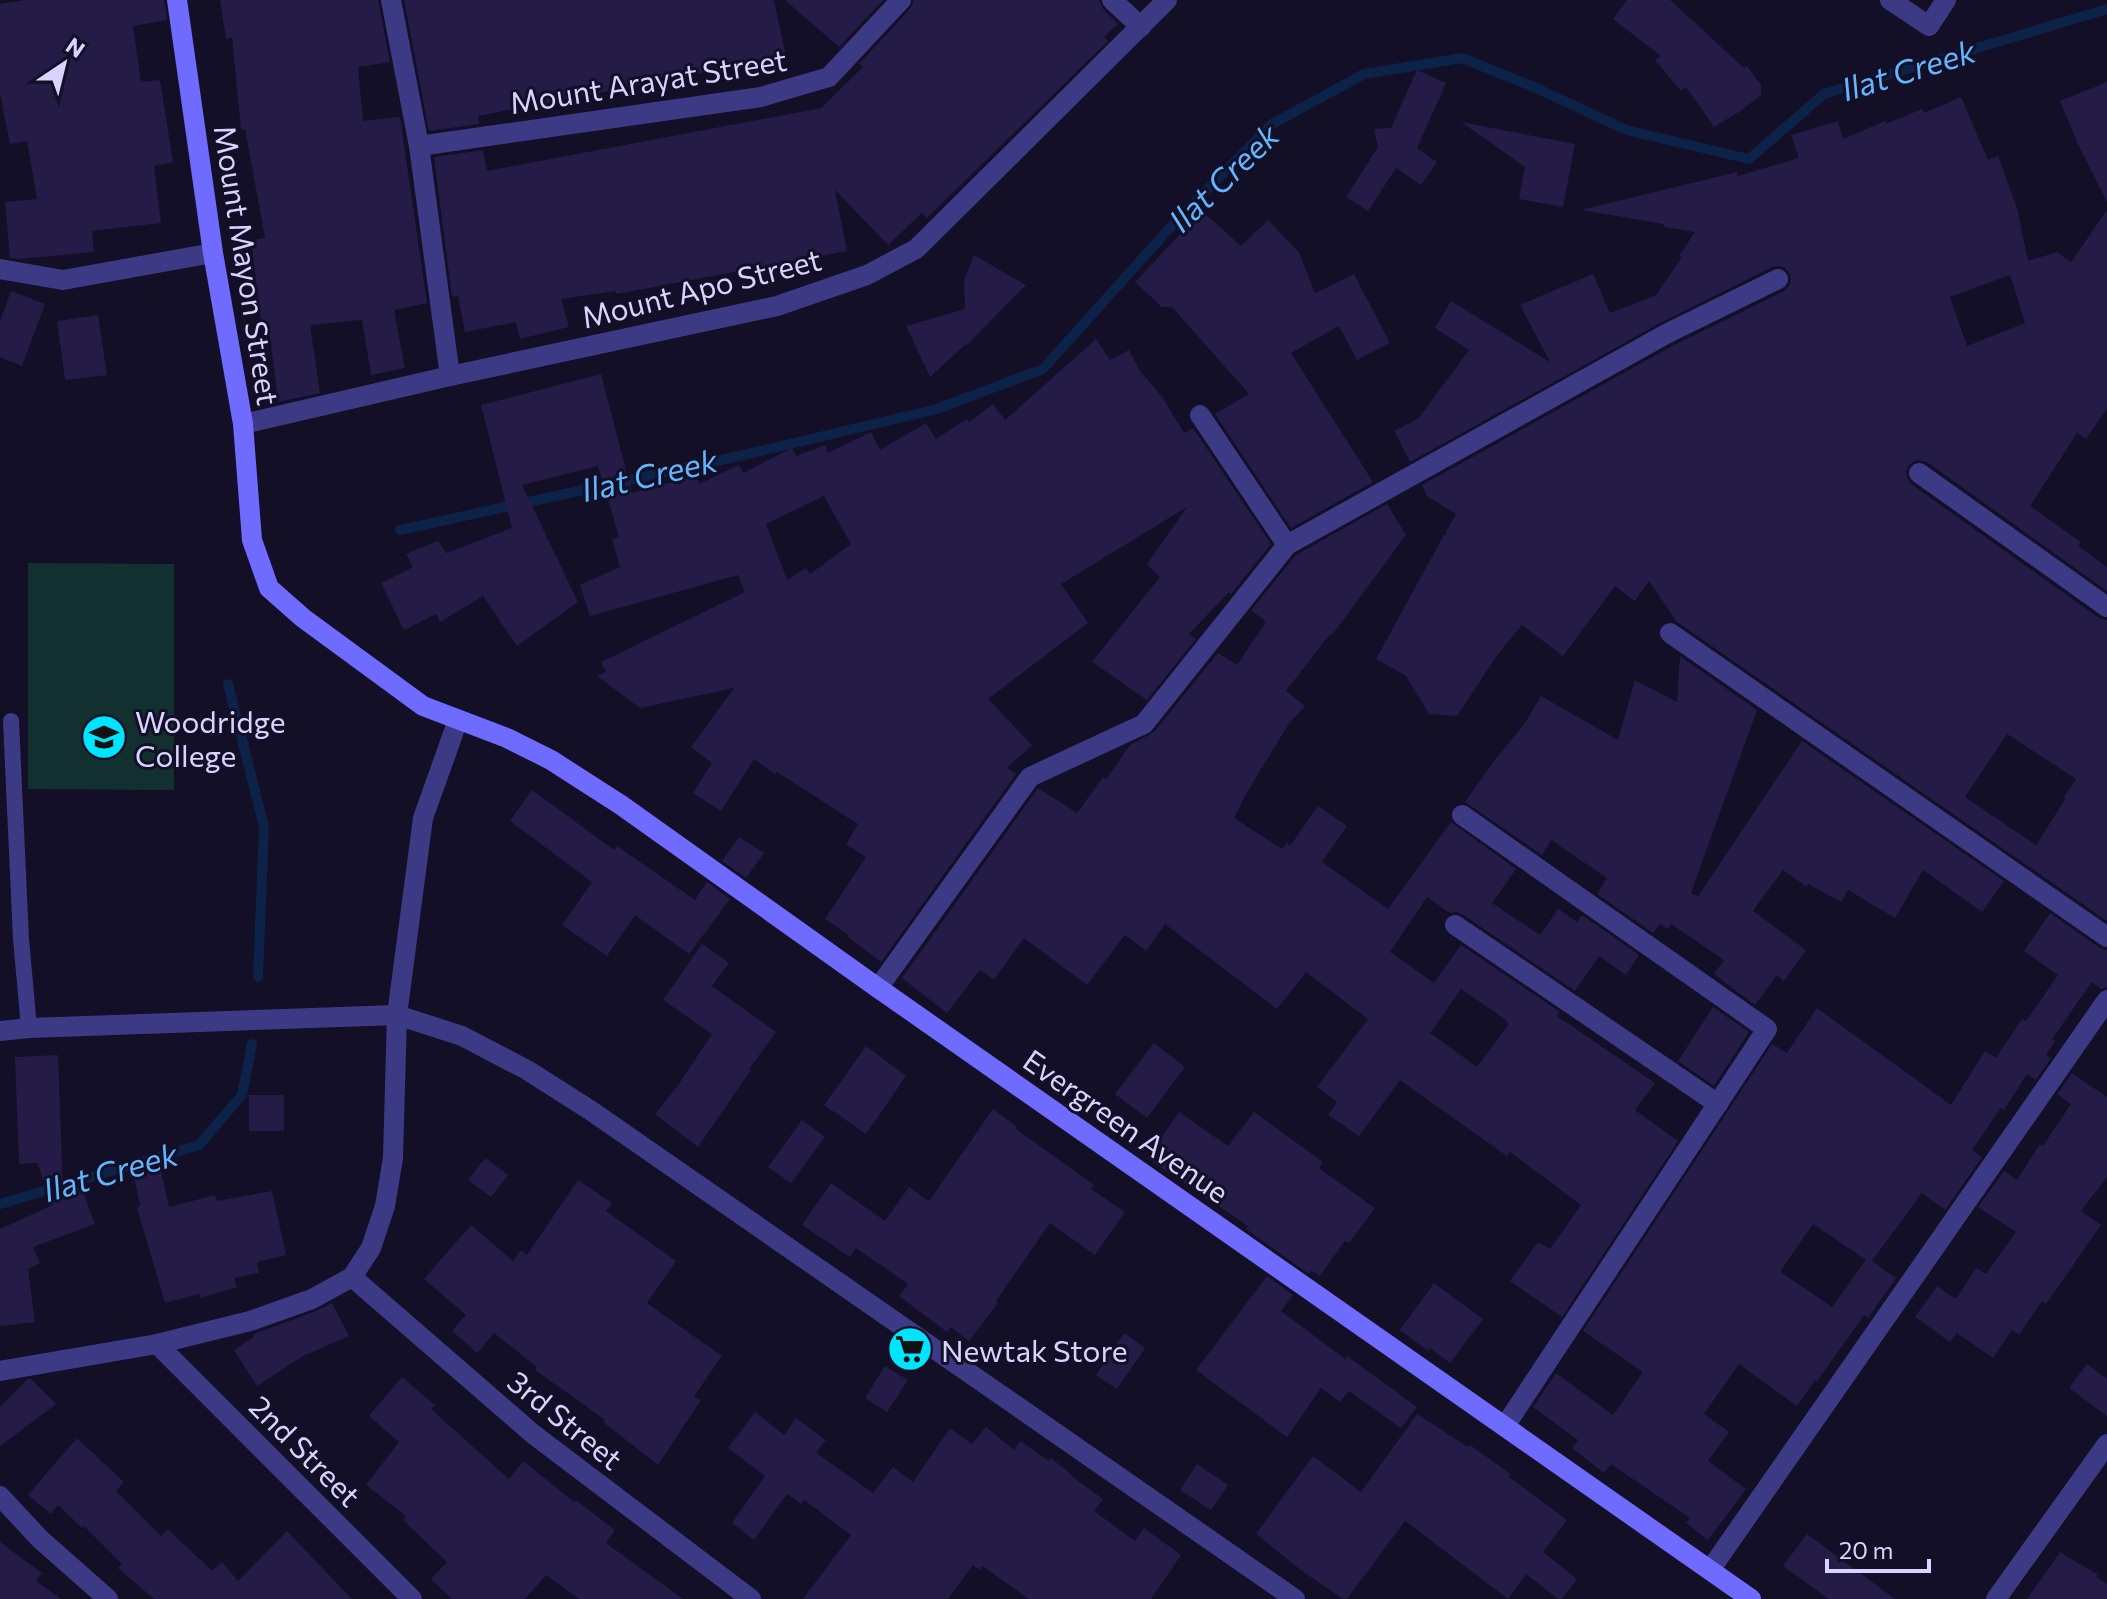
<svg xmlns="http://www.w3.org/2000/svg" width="2107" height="1599" viewBox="0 0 2107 1599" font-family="Commissioner,sans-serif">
	<rect width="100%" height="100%" fill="#130f26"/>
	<!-- green -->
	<polygon fill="#12302f" points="28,563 174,564 174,790 28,789"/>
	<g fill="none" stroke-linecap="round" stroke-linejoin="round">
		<!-- stream -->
		<g stroke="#0c2248" stroke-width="10">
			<polyline points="400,530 739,456 937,409 1043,369 1176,221 1272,124 1364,74 1462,58 1534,87 1626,130 1749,159 1824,94 2107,9"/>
			<polyline points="228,684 264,827 258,977"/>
			<polyline points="0,1204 199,1145 242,1095 252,1044"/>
		</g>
	</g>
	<!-- building -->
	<g fill="#241b47" fill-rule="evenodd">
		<polygon points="25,0 164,0 167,20 133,26 141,82 160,80 173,162 154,166 161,223 92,231 94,252 20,259 10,258 5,202 37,199 27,141 10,144 0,93 0,4"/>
		<polygon points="220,0 378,0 390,62 358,67 363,121 400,117 427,303 394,310 405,368 371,375 362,320 310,325 320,393 278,402 269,329 262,330 251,240 265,238 245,129 241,129 232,38 226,39"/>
		<polygon points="404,0 774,0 786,57 478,116 479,124 429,131"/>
		<polygon points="785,0 883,0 839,47"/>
		<polygon points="914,0 1099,0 1103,9 1118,24 1104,37 1108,41 927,218 922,213 888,245 835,190 847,251 616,294 616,291 561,299 569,327 520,339 516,322 465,332 458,296 452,297 434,157 483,150 487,171 821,108 863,67 859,64 910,9"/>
		<polygon points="1627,0 1670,0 1744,68 1747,66 1761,85 1761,95 1742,110 1714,127 1686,87 1681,91 1655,60 1661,56 1613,19"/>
		<polygon points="1417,70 1446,83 1417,148 1437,162 1421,185 1396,168 1368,211 1346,197 1378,147 1374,129 1391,128"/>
		<polygon points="2107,82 2107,202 2078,144 2060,101"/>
		<path d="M1961 97 1988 160 1998 156 2017 208 2028 261 2057 252 2071 262 2107 210V409L2086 439 2077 433 2030 506 2081 542 2078 546 2107 567V591L1927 462 1919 460 1913 462 1908 466 1906 473 1908 479 1911 484 2099 618 2107 620V921L1677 622 1649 581 1635 601 1615 586 1563 656 1522 625 1498 654 1457 716 1429 714 1406 676 1376 659 1444 535 1447 534 1446 532 1456 514 1427 496 1422 485 1674 345 1784 291 1789 286 1791 279 1789 273 1785 268 1778 266 1772 267 1662 322 1410 462 1394 431 1418 419 1469 350 1435 328 1451 301 1550 362 1520 305 1593 274 1610 313 1656 295 1682 257 1679 256 1695 232 1664 227V224L1581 210 1737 172 1738 176 1799 158 1791 135 1838 121 1843 139 1885 121 1886 124 1922 109 1924 113ZM2010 275 2025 323 1967 346 1950 297ZM2007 734 2076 779 2064 797 2066 798 2036 845 1965 797Z"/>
		<polygon points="1461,122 1575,144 1563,207 1519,199 1525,167"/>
		<polygon points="1202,211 1241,246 1268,220 1299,252 1315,293 1354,274 1390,343 1357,360 1339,326 1291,353 1373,482 1291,528 1215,414 1249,394 1172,307 1162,307 1135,282"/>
		<polygon points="974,255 1026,285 966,346 966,344 930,377 906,326 965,309 964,280"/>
		<polygon points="11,291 45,304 22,366 0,357 0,321"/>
		<polygon points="98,315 107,375 65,380 57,321"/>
		<path d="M1096 339 1110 360 1129 350 1140 371 1163 398 1184 433 1193 428 1271 544 1231 594 1229 592 1189 634 1196 639 1147 700 1092 662 1160 577 1147 564 1187 507 1061 584 1088 623 988 699 1032 745 1007 768 1016 774 881 962 848 937 849 935 825 919 866 857 846 844 858 824 777 772 775 774 754 759 721 811 693 793 712 763 691 747 734 688 640 708 597 676 606 672 601 662 745 592 738 575 590 616 580 585 620 567 612 539 619 537 598 466 522 485 578 602 517 646 483 596 440 622 436 614 404 630 381 583 413 567 406 554 438 541 446 553 512 528 481 405 601 374 632 493 696 475 699 484 739 465 743 473 792 448 796 456 825 445 828 453 871 432 880 450 926 423 936 439 967 419 969 422 993 404 1005 420ZM824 496 851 544 810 574 806 568 787 580 766 524Z"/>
		<path d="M1387 504 1406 535 1332 635 1330 634 1286 691 1305 706 1288 725 1246 794 1234 818 1282 849 1287 843 1290 846 1318 806 1347 826 1322 862 1388 909 1451 822 1516 869 1492 903 1540 935 1558 909 1577 922 1582 915 1639 955 1626 975 1599 956 1575 991 1462 914 1457 912 1450 913 1427 897 1390 952 1434 983 1461 945 1560 1012 1557 1016 1655 1083 1635 1110 1678 1141 1562 1317 1510 1281 1538 1242 1550 1249 1581 1205 1510 1152 1507 1156 1400 1080 1359 1136 1328 1115 1337 1102 1317 1087 1368 1019 1306 972 1277 1009 1165 924 1146 951 1125 935 1087 985 1024 938 994 980 980 970 947 1013 902 978 1038 788 1077 813 1103 777 1106 779 1130 745 1154 732 1218 653 1237 665 1266 622 1251 610 1296 555ZM1461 989 1506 1020 1505 1021 1509 1024 1477 1067 1430 1033Z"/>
		<polygon points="1680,656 1757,710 1691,893 1698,896 1802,741 2004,881 1982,912 1923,870 1895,918 1848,890 1841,902 1808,884 1807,887 1783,870 1753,911 1806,950 1784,981 1777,975 1755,1005 1714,974 1724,960 1671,924 1668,929 1660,924 1653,933 1597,894 1607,878 1551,840 1542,855 1465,802 1494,761 1525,723 1541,696 1618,740 1635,680 1677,702"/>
		<polygon points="532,790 614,850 617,846 695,900 707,882 730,899 689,954 635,915 607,956 562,925 592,882 510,821"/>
		<polygon points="739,837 764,853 746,878 722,861"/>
		<path d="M2050 913 2100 948 2107 950V987L2101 989 2092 982 2052 1039 2055 1041 2046 1055 2051 1058 2036 1080 2027 1074 2004 1110 2001 1108 1972 1150 1982 1157 1945 1210 1922 1193 1872 1261 1896 1278 1868 1318 1864 1315 1817 1381 1815 1380 1797 1406 1739 1364 1704 1414 1729 1432 1708 1461 1746 1489 1708 1540 1686 1523 1690 1518 1611 1464 1604 1473 1572 1448 1578 1440 1533 1407 1556 1373 1613 1415 1643 1372 1583 1331 1772 1044 1787 1053 1817 1008 1951 1105 1985 1051 1996 1058 2022 1019 2026 1021 2058 975 2024 951ZM1813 1224 1866 1260 1832 1307 1782 1273 1781 1270Z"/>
		<polygon points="702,944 729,963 712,986 776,1032 749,1069 751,1070 698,1147 655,1114 679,1084 712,1034 663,1000"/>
		<polygon points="1713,1007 1749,1032 1714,1086 1678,1061"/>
		<polygon points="1154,1043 1185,1067 1147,1118 1115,1094"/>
		<polygon points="866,1046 906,1076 866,1134 824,1105"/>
		<polygon points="58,1055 63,1191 80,1184 95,1224 33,1247 40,1263 28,1269 35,1322 0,1326 0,1229 53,1205 37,1163 19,1164 15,1057"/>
		<polygon points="2072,1073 2107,1097 2107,1177 2081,1211 2101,1225 2046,1304 2042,1301 2019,1335 2012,1330 1993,1358 1957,1333 1950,1342 1915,1317 1937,1286 1956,1299 1976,1268 1986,1274 2016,1232 1978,1207 2004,1171 2017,1180 2040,1144 2043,1146 2071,1104 2057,1094"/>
		<rect x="249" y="1095" width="35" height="36"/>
		<polygon points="993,1109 1017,1127 1016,1129 1094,1185 1091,1189 1125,1212 1095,1255 1050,1223 996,1301 998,1303 969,1341 951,1327 947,1332 899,1296 908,1284 856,1248 850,1257 802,1225 831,1183 885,1221 909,1187 929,1201"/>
		<polygon points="1179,1112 1228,1146 1254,1112 1323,1162 1319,1168 1375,1208 1349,1243 1345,1241 1320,1276 1312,1271 1309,1274 1246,1229 1248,1226 1147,1158"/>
		<polygon points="802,1120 825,1137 791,1183 768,1167"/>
		<polygon points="485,1158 508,1175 491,1197 468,1180"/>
		<polygon points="159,1162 169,1207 215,1195 217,1201 272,1191 286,1255 257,1262 259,1273 234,1278 237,1287 200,1298 199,1294 165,1303 137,1208 140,1205 132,1168"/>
		<polygon points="578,1180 612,1203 606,1211 676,1261 647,1303 722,1356 694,1396 701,1400 658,1465 603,1422 605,1420 535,1370 537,1367 494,1333 477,1353 452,1331 466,1315 424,1279 471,1225 513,1261 521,1250 527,1255"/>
		<polygon points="1267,1276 1293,1295 1281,1311 1345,1359 1347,1356 1417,1407 1401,1428 1349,1391 1340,1402 1321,1388 1287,1437 1196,1370"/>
		<polygon points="1434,1283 1483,1319 1450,1363 1430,1348 1428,1351 1400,1330"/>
		<polygon points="332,1303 349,1336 303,1356 257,1386 234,1350 254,1337 254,1334 316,1311"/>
		<polygon points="1124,1333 1145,1348 1117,1389 1096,1375"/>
		<polygon points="2087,1364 2107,1379 2107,1416 2069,1388"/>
		<polygon points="885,1366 908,1380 887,1412 865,1398"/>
		<polygon points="402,1377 435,1405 431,1409 509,1479 523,1461 574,1502 576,1500 615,1530 606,1543 683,1599 579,1599 546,1575 525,1599 452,1599 431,1579 447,1562 403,1520 406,1516 366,1485 399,1442 369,1416"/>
		<polygon points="28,1379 31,1379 56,1404 0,1446 0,1407"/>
		<polygon points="755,1412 784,1435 796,1418 826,1440 816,1453 873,1493 893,1467 913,1482 950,1428 972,1444 986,1427 1014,1450 1020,1441 1049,1461 1051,1458 1072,1475 1071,1476 1103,1499 1094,1511 1135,1541 1144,1528 1181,1555 1151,1599 1029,1599 982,1566 980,1570 973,1565 948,1599 803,1599 851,1535 804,1500 801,1504 787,1494 754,1540 732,1523 765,1476 728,1448"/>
		<polygon points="1417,1414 1468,1447 1470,1445 1501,1467 1511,1474 1509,1477 1567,1520 1543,1552 1577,1579 1562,1599 1558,1599 1526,1574 1508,1599 1405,1521 1347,1599 1343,1599 1302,1571 1256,1534 1313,1456 1361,1492"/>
		<polygon points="77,1438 124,1482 116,1491 161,1536 168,1529 212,1571 222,1562 238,1581 287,1531 352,1599 154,1599 118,1568 122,1564 84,1526 82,1528 58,1505 51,1514 28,1495"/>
		<polygon points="1197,1464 1228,1485 1211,1510 1180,1490"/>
		<polygon points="1807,1534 1895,1599 1829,1599 1783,1566"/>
		<polygon points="0,1542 42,1573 36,1581 61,1599 0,1599"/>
		<polygon points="2060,1552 2098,1575 2096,1577 2107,1584 2107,1599 2027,1599"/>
	</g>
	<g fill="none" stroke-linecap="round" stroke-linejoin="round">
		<!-- lane -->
		<polyline stroke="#3d3a85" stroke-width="16" points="11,721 21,939 29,1028"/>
		<!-- street -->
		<g stroke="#3d3a85" stroke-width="20">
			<polyline points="391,0 419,146 450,376"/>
			<polyline points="1112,0 1141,27"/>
			<polyline points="1890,0 1929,26 1946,0"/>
			<polyline points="419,146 761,97 829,77 901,0"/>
			<polyline points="0,269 63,280 213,253"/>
			<polyline points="1200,415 1287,545"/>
			<polyline points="243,424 450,376 777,306 867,275 916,249 1167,0"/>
			<polyline points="1919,473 2107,607"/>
			<polyline points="1670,633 2107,937"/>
			<polyline points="1462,815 1767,1029 1505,1426"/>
			<polyline points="1455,925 1718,1104"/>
			<polyline points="878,988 1030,777 1144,724 1287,545 1668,333 1778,279"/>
			<polyline points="0,1031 29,1028 397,1015 462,1036 527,1070 590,1110 1295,1599"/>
			<polyline points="352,1277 533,1434 751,1599"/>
			<polyline points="157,1344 412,1599"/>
			<polyline points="0,1371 157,1344 250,1321 312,1299 352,1277 371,1248 385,1206 393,1158 397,1015 423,818 458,720"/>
			<polyline points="0,1496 40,1539 108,1599"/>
			<polyline points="1710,1570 2107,1000"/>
			<polyline points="1996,1599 2107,1444"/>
		</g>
		<!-- secondary -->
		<polyline stroke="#6f6bff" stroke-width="20" points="177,0 213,253 243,424 252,540 269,588 303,618 423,706 507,738 551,760 621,805 878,988 1751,1599"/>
	</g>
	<!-- icons -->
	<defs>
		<g id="university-disc" transform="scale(2.3)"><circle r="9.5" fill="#00e5ff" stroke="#130f26"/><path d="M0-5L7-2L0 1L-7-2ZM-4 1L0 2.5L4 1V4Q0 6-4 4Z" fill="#111"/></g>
		<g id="supermarket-disc" transform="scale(2.3)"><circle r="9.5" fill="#00e5ff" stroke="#130f26"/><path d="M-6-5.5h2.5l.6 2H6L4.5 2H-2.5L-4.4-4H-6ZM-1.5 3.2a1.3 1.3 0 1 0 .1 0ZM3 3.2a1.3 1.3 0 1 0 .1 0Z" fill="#111"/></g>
	</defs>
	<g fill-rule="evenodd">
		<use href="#university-disc" x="104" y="737"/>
		<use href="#supermarket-disc" x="910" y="1349"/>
	</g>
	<g text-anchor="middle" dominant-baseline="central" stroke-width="6" stroke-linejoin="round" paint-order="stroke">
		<!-- street labels -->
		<g font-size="30" fill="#d9d4ff" stroke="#130f26">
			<text transform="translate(648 80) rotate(-9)">Mount Arayat Street</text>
			<text transform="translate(248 265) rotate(81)">Mount Mayon Street</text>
			<text transform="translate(701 287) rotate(-14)">Mount Apo Street</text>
			<text transform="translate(1127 1125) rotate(35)">Evergreen Avenue</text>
			<text transform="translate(566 1419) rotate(39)">3rd Street</text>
			<text transform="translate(306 1450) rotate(45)">2nd Street</text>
		</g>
		<!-- poi labels -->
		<g font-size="30" fill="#d9d4ff" stroke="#130f26" text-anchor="start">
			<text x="135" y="720">Woodridge<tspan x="135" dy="34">College</tspan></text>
			<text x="941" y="1349">Newtak Store</text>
		</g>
		<!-- water labels -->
		<g font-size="32" font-style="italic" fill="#62b6ff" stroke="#130f26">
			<text transform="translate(1908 69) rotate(-17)">Ilat Creek</text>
			<text transform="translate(1223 177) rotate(-44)">Ilat Creek</text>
			<text transform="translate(649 474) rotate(-13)">Ilat Creek</text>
			<text transform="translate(110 1171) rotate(-16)">Ilat Creek</text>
		</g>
	</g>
	<!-- north arrow -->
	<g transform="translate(64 64) rotate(35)" stroke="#130f26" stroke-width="6" paint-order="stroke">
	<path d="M0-6L14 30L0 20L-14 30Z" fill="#d9d4ff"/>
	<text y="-12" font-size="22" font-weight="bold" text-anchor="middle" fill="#d9d4ff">N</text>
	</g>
	<!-- scale -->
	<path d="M1827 1559v12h102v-12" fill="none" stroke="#d9d4ff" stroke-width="4"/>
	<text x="1839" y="1559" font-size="24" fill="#d9d4ff" stroke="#130f26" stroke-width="6" paint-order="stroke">20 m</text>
</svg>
